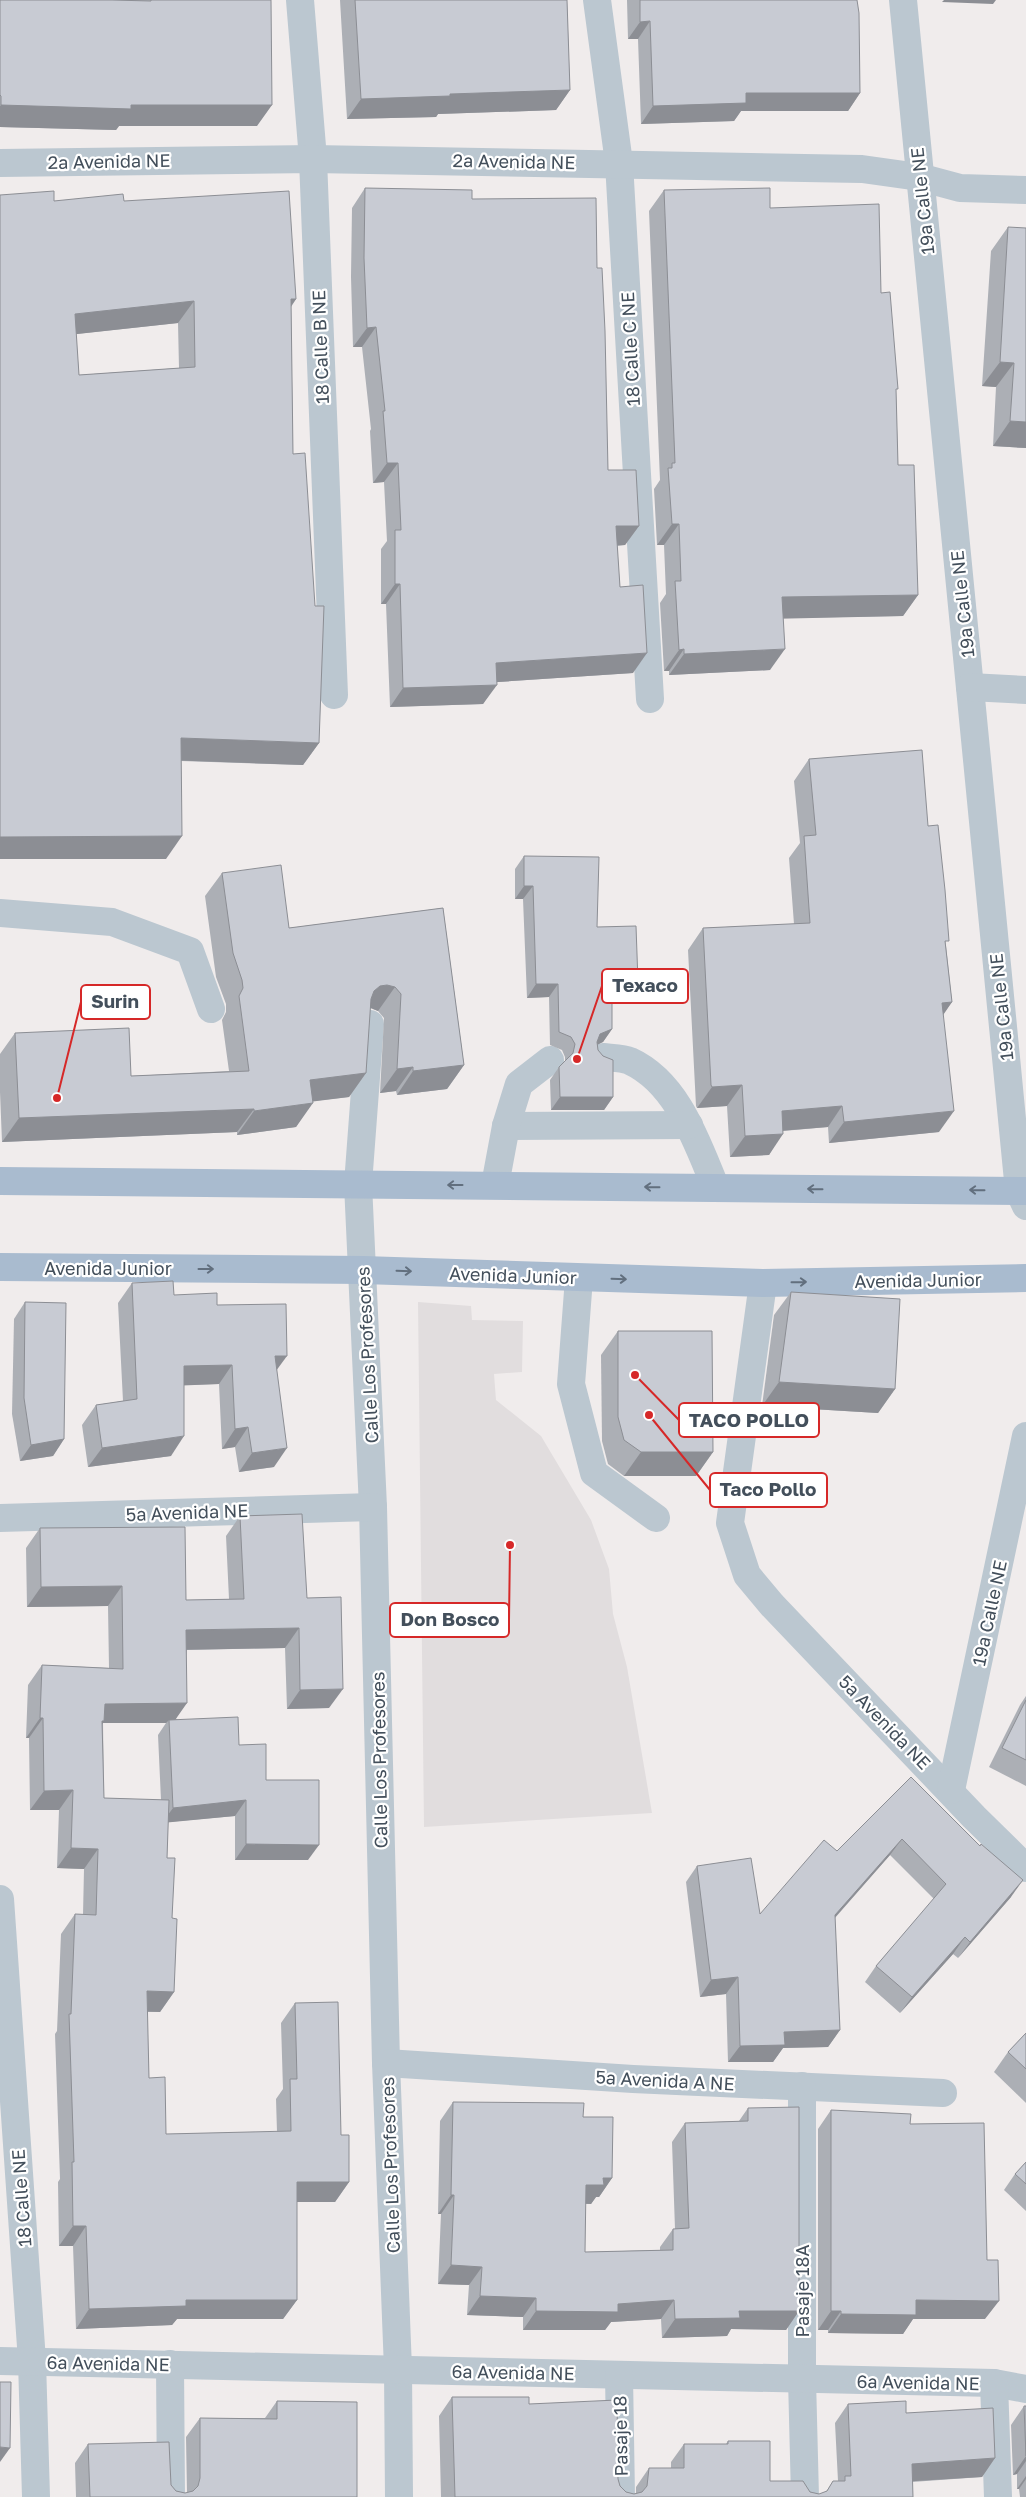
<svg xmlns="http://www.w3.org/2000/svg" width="1026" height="2497" viewBox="0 0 1026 2497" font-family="'Golos Text',sans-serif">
	<rect width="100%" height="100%" fill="#f0ecec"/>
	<!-- education -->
	<polygon fill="#e1ddde" points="418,1302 471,1306 472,1320 523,1321 522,1372 494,1374 496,1400 541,1436 591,1520 609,1569 613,1614 627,1667 652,1813 424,1827"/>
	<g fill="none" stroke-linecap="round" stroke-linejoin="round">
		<!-- minor -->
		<g stroke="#bbc7d0" stroke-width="28">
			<polyline points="300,0 313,159 334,695"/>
			<polyline points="597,0 619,163 650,699"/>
			<polyline points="903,0 1019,1191 1026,1206"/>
			<polyline points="0,163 313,159 862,169 919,177 960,188 1026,190"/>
			<polyline points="970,687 1026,690"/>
			<polyline points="0,913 112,922 190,951 211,1009"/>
			<polyline points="370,1024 358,1184 373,1507 386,2063 398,2369 399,2497"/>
			<path d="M603 1057C612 1058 623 1058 630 1061 678 1083 697 1143 716 1188"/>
			<polyline points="506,1126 689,1125"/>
			<polyline points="495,1185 506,1126 519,1084 550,1060"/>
			<polyline points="579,1278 571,1384 594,1473 656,1518"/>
			<polyline points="763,1283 730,1523 747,1575 772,1605 974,1817 1026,1868"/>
			<polyline points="0,1518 373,1507"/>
			<polyline points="951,1790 1026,1436"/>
			<polyline points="0,1899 32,2361 36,2497"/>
			<polyline points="386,2063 633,2079 943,2093"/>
			<polyline points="802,2086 802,2379 805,2497"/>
			<polyline points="0,2361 994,2383 1026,2389"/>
			<polyline points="170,2364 171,2497"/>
			<polyline points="619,2375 621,2497"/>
			<polyline points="994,2383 998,2497"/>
		</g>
		<!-- major -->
		<g stroke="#a9bbcf" stroke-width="28">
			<polyline points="0,1181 1026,1191"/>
			<polyline points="0,1267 363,1270 763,1283 1026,1278"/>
		</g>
	</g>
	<!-- wall -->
	<g fill="#acafb5" fill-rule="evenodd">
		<polygon points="0,0 271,0 257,126 119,126 116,130 0,127"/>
		<polygon points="340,0 567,0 570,90 556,110 438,114 436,117 347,119"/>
		<polygon points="627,0 857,0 860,93 848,111 741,111 734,121 641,124 638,39 628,39"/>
		<polygon points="365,188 472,199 597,268 608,470 639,526 625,545 617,546 620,587 633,673 497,682 483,704 390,707 386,604 381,604 381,549 387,541 384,482 373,483 370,431 371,429 362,347 353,347 351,277 352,208"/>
		<polygon points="664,190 770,208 881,293 896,392 898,465 918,595 903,616 783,618 770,670 669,675 669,671 664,671 660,603 666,594 664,545 657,545 654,489 660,480 649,211"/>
		<path d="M0 195 54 201H124L296 299 291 307 293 454 319 743 303 765 181 761 166 859H0ZM178 323 179 368 79 375 76 334Z"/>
		<polygon points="1008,227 1026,448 993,446 996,387 982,386 991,251"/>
		<polygon points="809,759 928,826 946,946 952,1002 943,1014 939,1132 829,1143 828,1127 783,1131 769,1155 730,1157 727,1106 697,1108 696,1106 688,950 703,928 794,924 789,858 800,843 794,781"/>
		<polygon points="524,856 597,927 638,982 628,995 612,996 612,1029 603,1042 597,1044 598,1050 613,1097 604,1110 551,1110 550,1080 559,1067 565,1061 565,1057 562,1050 550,1045 549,997 527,998 523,899 515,899 515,869"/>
		<polygon points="222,873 289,928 443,908 464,1065 447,1089 397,1095 396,1091 380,1093 384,1018 378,1011 370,1008 366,1073 349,1097 313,1101 296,1127 237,1135 237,1132 2,1142 0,1092 0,1054 15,1033 131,1076 229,1071 222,1020 226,1012 226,1004 216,977 205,896"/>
		<polygon points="132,1283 174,1295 217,1305 277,1370 274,1467 239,1472 235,1447 222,1449 219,1384 184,1385 171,1456 88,1467 82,1425 96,1405 123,1401 118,1303"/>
		<polygon points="791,1292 895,1389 878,1413 762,1406 774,1315"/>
		<polygon points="25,1302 64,1439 53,1456 20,1461 12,1414 14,1319"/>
		<polygon points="618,1331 713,1452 696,1476 624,1476 608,1464 602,1441 601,1355"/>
		<path d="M240 1516 307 1598 329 1708 287 1709 285 1648 187 1650 176 1719 239 1745 266 1780 308 1860H235V1816L168 1822 167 1858 172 1918 174 1992 160 2012H147L149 2078 166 2134 277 2132 276 2099 283 2089 281 2023 295 2003 341 2135 349 2182 335 2202H297V2300L283 2319H177L172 2325 76 2329 73 2246H59L58 2182 60 2179 55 2034 57 2031 61 1934 75 1914 83 1915 84 1869 57 1868 59 1810H30L29 1738H26L28 1685 42 1665 109 1668 108 1606 27 1607 26 1548 40 1528 186 1600 229 1599 226 1536ZM103 1723H166L158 1735 161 1800 104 1798Z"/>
		<polygon points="1026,1696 1026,1786 989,1767 1020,1705"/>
		<polygon points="911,1777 1011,1897 958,1958 953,1954 900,2013 865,1982 876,1966 934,1899 890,1855 835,1918 840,2030 828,2047 783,2048 773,2062 728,2062 726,1994 700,1997 686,1882 697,1866 760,1914 837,1851"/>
		<polygon points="1026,2033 1026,2103 994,2072 1008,2052"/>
		<polygon points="453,2102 583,2117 612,2178 599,2197 596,2197 591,2204 585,2204 585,2252 660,2250 660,2247 673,2229 675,2229 672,2142 685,2123 739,2121 748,2108 799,2311 786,2330 731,2329 727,2336 662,2338 661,2319 611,2322 605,2330 523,2330 523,2317 467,2315 469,2285 438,2284 441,2214 438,2214 440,2121"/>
		<polygon points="831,2110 910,2124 985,2319 913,2319 903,2334 828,2333 828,2330 818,2330 818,2129"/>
		<polygon points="1026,2162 1026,2211 1004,2190 1015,2174"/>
		<polygon points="452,2397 529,2404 618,2479 620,2486 626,2492 634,2494 636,2493 636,2487 649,2468 671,2468 671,2462 684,2444 726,2444 728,2441 770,2481 819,2494 826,2492 833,2481 838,2481 835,2423 848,2404 906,2413 995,2458 982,2477 912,2482 913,2497 441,2497 439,2416"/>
		<polygon points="277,2401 357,2497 76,2497 75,2463 88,2444 171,2485 176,2491 185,2493 187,2493 186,2437 200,2418 265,2418"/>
		<polygon points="1024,2406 1026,2406 1026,2497 1020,2497 1019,2489 1017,2489 1017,2474 1013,2475 1011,2425"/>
	</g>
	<!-- shaded-wall -->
	<g fill="#8c8e94">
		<polygon points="944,0 996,0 993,4 942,2"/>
		<polygon points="650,21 638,39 628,39 640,22"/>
		<polygon points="570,90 556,110 438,114 436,117 347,119 361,99 450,94"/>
		<polygon points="746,93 860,93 848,111 741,111 734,121 641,124 653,106"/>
		<polygon points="1,105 272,105 257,126 119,126 116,130 0,127 0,106"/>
		<polygon points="291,299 296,299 281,321"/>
		<polygon points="194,301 178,323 59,336 75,314"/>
		<polygon points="376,327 362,347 353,347 367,328"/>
		<polygon points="1000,362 1014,363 996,387 982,386"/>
		<polygon points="1010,421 1026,422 1026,448 993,446"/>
		<polygon points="387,463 398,463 384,482 373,483"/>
		<polygon points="672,524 679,524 664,545 657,545"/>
		<polygon points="616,526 639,526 625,545 602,546"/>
		<polygon points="395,584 400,584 386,604 381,604"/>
		<polygon points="918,595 903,616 767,619 782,597"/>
		<polygon points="684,649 669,671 664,671 679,650"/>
		<polygon points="785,649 770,670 669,675 684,654"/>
		<polygon points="647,653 633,673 483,683 496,663"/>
		<polygon points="497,685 483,704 390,707 403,688"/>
		<polygon points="181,738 319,743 303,765 165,760"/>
		<polygon points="182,836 166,859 0,859 0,837"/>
		<polygon points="524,886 533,886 523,899 515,899"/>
		<polygon points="638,982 628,995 602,996 612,983"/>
		<polygon points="536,984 558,984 549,997 527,998"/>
		<polygon points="387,985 395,987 378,1011 371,1008 364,1010 374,991 380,986"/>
		<polygon points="952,1002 937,1024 942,1003"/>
		<polygon points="612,1029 603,1042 591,1048 600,1034"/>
		<polygon points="464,1065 447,1089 397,1095 413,1071"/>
		<polygon points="413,1067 396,1091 380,1093 397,1069"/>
		<polygon points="366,1073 349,1097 293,1104 310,1080"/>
		<polygon points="742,1085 727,1106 697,1108 712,1087"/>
		<polygon points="560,1097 613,1097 604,1110 551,1110"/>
		<polygon points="313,1103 296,1127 237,1135 254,1111"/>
		<polygon points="842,1106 828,1127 767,1132 782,1111"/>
		<polygon points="254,1109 237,1132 2,1142 19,1118"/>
		<polygon points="954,1111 939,1132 829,1143 844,1122"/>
		<polygon points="783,1134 769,1155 730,1157 745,1136"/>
		<polygon points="275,1356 287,1356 273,1375"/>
		<polygon points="232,1365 219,1384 170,1386 184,1366"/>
		<polygon points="779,1382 895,1389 878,1413 762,1406"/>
		<polygon points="248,1427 235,1447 222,1449 235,1429"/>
		<polygon points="184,1436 171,1456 88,1467 102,1448"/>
		<polygon points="64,1439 53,1456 20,1461 31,1445"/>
		<polygon points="287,1448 274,1467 239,1472 252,1453"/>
		<polygon points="641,1452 713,1452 696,1476 624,1476"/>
		<polygon points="122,1586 108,1606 27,1607 41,1587"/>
		<polygon points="299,1628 285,1648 172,1650 186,1630"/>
		<polygon points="343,1689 329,1708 287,1709 300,1690"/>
		<polygon points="187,1703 173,1723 169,1720 166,1723 103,1723 91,1741 105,1704"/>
		<polygon points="40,1718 43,1718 29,1738 26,1738"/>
		<polygon points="73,1790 59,1810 30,1810 44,1791"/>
		<polygon points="246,1800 235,1816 162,1823 173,1808"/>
		<polygon points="902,1839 890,1855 823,1931 835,1915"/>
		<polygon points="246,1844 319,1845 308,1860 235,1860"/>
		<polygon points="71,1848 98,1849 84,1869 57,1868"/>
		<polygon points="1023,1880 1011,1897 958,1958 970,1942"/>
		<polygon points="965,1937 953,1954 900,2013 912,1997"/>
		<polygon points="738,1977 726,1994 700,1997 711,1980"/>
		<polygon points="147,1991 174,1992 160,2012 133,2011"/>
		<polygon points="840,2030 828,2047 783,2048 773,2062 728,2062 740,2046 784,2032"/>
		<polygon points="603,2178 612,2178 599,2197 596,2197 591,2204 573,2203 586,2185"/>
		<polygon points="297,2182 349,2182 335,2202 283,2202"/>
		<polygon points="451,2195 454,2195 441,2214 438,2214"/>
		<polygon points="73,2226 86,2226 73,2246 59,2246"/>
		<polygon points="451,2265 482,2267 469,2285 438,2284"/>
		<polygon points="480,2296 536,2298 523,2317 467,2315"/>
		<polygon points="186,2300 297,2300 283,2319 177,2319 172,2325 76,2329 89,2309"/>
		<polygon points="674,2300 661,2319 611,2322 605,2330 523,2330 536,2311 618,2304"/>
		<polygon points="916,2300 999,2301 985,2319 913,2319 903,2334 828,2333 841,2314"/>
		<polygon points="739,2311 799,2311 786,2330 731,2329 727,2336 662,2338 675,2319"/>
		<polygon points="831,2311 841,2311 828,2330 818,2330"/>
		<polygon points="0,2447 10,2448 0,2462"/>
		<polygon points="1026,2456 1026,2461 1017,2474 1013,2475"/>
		<polygon points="995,2458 982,2477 899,2482 912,2464"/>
		<polygon points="1026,2476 1026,2479 1019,2489 1017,2489"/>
	</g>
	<!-- building -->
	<g fill="#c8cbd3" stroke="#8c8e94" fill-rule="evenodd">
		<polygon points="0,0 112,0 151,1 151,0 271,0 272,105 131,105 131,109 1,105 1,96 0,95"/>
		<polygon points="355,0 567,0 570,90 450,94 450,96 361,99"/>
		<polygon points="640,0 857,0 859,13 860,93 746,93 746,103 653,106 650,21 640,22"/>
		<polygon points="365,188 472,190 472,199 596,198 597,268 602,268 605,331 608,470 636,470 639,526 616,526 620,587 643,585 647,653 496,663 497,685 403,688 400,584 395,584 395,530 401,530 398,463 387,463 383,411 385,411 376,327 367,328 364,258"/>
		<polygon points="770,188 770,208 879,204 881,293 890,292 898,389 896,389 898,465 914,465 918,595 782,597 785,649 684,654 684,649 679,650 675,581 681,581 679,524 672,524 668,468 672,468 672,463 675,463 664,190"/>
		<path d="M54 191V201L123 194 124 201 289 191 296 299H291L293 454 305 453 315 606H324L319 743 181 738 182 836 0 837V195ZM194 301 195 367 79 375 75 314Z"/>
		<polygon points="1008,227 1026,228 1026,422 1010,421 1014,363 1000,362"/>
		<polygon points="922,750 928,826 938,825 945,890 949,941 945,941 952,1002 942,1003 954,1111 844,1122 842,1106 782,1111 783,1134 745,1136 742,1085 712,1087 711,1085 703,928 810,923 804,836 816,835 809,759"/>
		<polygon points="524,856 599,857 597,927 636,926 638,982 612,983 612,1029 600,1034 597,1042 598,1050 603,1056 613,1060 613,1097 560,1097 559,1067 573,1053 575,1044 571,1037 559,1032 558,984 536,984 533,886 524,886"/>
		<polygon points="281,865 289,928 443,908 464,1065 413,1071 413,1067 397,1069 401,994 395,987 387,985 380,986 374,991 371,999 366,1073 310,1080 313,1103 254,1111 254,1109 19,1118 15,1033 129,1028 131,1076 249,1071 239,996 243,988 242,980 233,953 222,873"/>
		<polygon points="173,1281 174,1295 217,1293 217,1305 286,1304 287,1356 275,1356 287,1448 252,1453 248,1427 235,1429 232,1365 184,1366 184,1436 102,1448 96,1405 137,1399 132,1283"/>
		<polygon points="791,1292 900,1299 895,1389 779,1382"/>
		<polygon points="25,1302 66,1303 64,1439 31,1445 24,1398"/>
		<polygon points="618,1331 712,1331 713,1452 641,1452 624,1440 618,1417"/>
		<polygon points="302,1514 307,1598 341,1597 343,1689 300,1690 299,1628 186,1630 187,1703 105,1704 104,1721 102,1721 104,1798 169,1800 167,1858 175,1858 172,1918 177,1919 174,1992 147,1991 149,2078 165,2077 166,2134 291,2131 290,2079 297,2079 295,2003 338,2002 341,2135 349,2135 349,2182 297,2182 297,2300 186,2300 186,2306 89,2309 86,2226 73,2226 72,2162 74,2162 69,2014 71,2014 75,1914 96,1915 98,1849 71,1848 73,1790 44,1791 43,1718 40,1718 42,1665 123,1669 122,1586 41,1587 40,1528 185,1527 186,1600 244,1599 240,1516"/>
		<polygon points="1026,1700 1026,1760 1002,1748"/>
		<polygon points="238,1717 239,1745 266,1744 266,1780 319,1780 319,1845 246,1844 246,1800 173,1808 169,1720"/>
		<polygon points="911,1777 980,1846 981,1844 1023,1880 970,1942 965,1937 912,1997 876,1966 946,1884 902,1839 835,1915 840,2030 784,2032 785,2045 740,2046 738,1977 711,1980 697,1866 751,1858 760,1914 824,1840 837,1851"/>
		<polygon points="1026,2033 1026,2069 1008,2052"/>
		<polygon points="453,2102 584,2103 583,2117 613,2117 612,2178 603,2178 604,2185 586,2185 585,2252 673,2250 673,2229 689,2228 685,2123 748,2121 748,2108 799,2107 799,2311 739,2311 740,2318 675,2319 674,2300 618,2304 618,2312 536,2311 536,2298 480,2296 482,2267 451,2265 454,2195 451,2195"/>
		<polygon points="831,2110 911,2114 910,2124 984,2123 987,2260 998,2260 999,2301 916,2300 916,2315 841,2314 841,2311 831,2311"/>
		<polygon points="1026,2162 1026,2184 1015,2174"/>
		<polygon points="0,2382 11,2382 10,2448 0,2447"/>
		<polygon points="452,2397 529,2397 529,2404 617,2400 618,2479 620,2486 626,2492 634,2494 642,2492 647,2486 649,2468 684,2468 684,2444 728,2444 728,2441 770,2441 770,2481 803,2481 810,2492 819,2494 827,2491 833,2481 845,2481 845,2476 851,2476 848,2404 906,2401 906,2413 993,2408 995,2458 912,2464 913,2497 455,2497"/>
		<polygon points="277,2401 357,2402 357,2497 90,2497 88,2444 169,2442 171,2485 176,2491 185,2493 193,2491 198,2486 200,2478 200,2418 277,2419"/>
		<polygon points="1024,2406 1026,2406 1026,2456"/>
	</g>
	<!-- one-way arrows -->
	<defs><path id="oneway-shaft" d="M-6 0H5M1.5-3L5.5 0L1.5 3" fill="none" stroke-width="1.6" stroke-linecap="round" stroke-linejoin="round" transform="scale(1.25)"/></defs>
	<g stroke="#626f7e">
		<use href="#oneway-shaft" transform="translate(455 1185) rotate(-180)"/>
		<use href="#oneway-shaft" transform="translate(652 1187) rotate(-179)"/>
		<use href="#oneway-shaft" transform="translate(815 1189) rotate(-179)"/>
		<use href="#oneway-shaft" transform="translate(977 1190) rotate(-179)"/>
		<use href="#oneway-shaft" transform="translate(206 1269)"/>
		<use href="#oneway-shaft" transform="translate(404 1271) rotate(2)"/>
		<use href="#oneway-shaft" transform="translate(619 1279) rotate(2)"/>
		<use href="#oneway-shaft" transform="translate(799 1282) rotate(-1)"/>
	</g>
	<g text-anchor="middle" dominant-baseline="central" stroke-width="4.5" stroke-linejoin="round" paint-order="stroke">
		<!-- street labels -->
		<g font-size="18" fill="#434f5b" stroke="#fff">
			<text transform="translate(109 161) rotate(-1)">2a Avenida NE</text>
			<text transform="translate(514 161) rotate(1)">2a Avenida NE</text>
			<text transform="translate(922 201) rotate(-96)">19a Calle NE</text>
			<text transform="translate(320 347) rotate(-92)">18 Calle B NE</text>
			<text transform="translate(630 349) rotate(-93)">18 Calle C NE</text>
			<text transform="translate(962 604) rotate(-96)">19a Calle NE</text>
			<text transform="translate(1001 1007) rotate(-96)">19a Calle NE</text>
			<text x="108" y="1268">Avenida Junior</text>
			<text transform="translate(513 1275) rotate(2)">Avenida Junior</text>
			<text transform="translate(918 1280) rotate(-1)">Avenida Junior</text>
			<text transform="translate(367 1355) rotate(-93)">Calle Los Profesores</text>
			<text transform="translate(187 1512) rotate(-2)">5a Avenida NE</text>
			<text transform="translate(989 1613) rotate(-78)">19a Calle NE</text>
			<text transform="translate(885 1722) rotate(46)">5a Avenida NE</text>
			<text transform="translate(379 1760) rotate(-91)">Calle Los Profesores</text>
			<text transform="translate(665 2080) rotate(3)">5a Avenida A NE</text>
			<text transform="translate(390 2165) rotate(-92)">Calle Los Profesores</text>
			<text transform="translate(21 2198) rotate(-94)">18 Calle NE</text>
			<text transform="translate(802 2291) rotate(-90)">Pasaje 18A</text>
			<text transform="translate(108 2363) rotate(1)">6a Avenida NE</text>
			<text transform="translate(513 2372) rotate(1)">6a Avenida NE</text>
			<text transform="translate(918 2382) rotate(1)">6a Avenida NE</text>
			<text transform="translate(620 2436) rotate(-91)">Pasaje 18</text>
		</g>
	</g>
	<!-- callouts -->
	<path fill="none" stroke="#d62828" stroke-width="2" d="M577 1059L602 986M57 1098L81 1002M635 1375L679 1420M649 1415L710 1490M510 1545L509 1620"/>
	<g fill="#d62828" stroke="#fff" stroke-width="2">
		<circle cx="577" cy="1059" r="5"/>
		<circle cx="57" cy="1098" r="5"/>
		<circle cx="635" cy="1375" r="5"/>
		<circle cx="649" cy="1415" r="5"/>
		<circle cx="510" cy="1545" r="5"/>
	</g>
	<g fill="#fff" stroke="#d62828" stroke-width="2">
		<rect x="602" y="969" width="86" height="34" rx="5"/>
		<rect x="81" y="985" width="69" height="34" rx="5"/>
		<rect x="679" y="1403" width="140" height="34" rx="5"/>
		<rect x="710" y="1473" width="117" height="34" rx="5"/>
		<rect x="390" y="1603" width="119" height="34" rx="5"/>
	</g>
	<g font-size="19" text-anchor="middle" font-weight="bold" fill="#434f5b">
		<text x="645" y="992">Texaco</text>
		<text x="115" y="1008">Surin</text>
		<text x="749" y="1427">TACO POLLO</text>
		<text x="768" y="1496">Taco Pollo</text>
		<text x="450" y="1626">Don Bosco</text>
	</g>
</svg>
